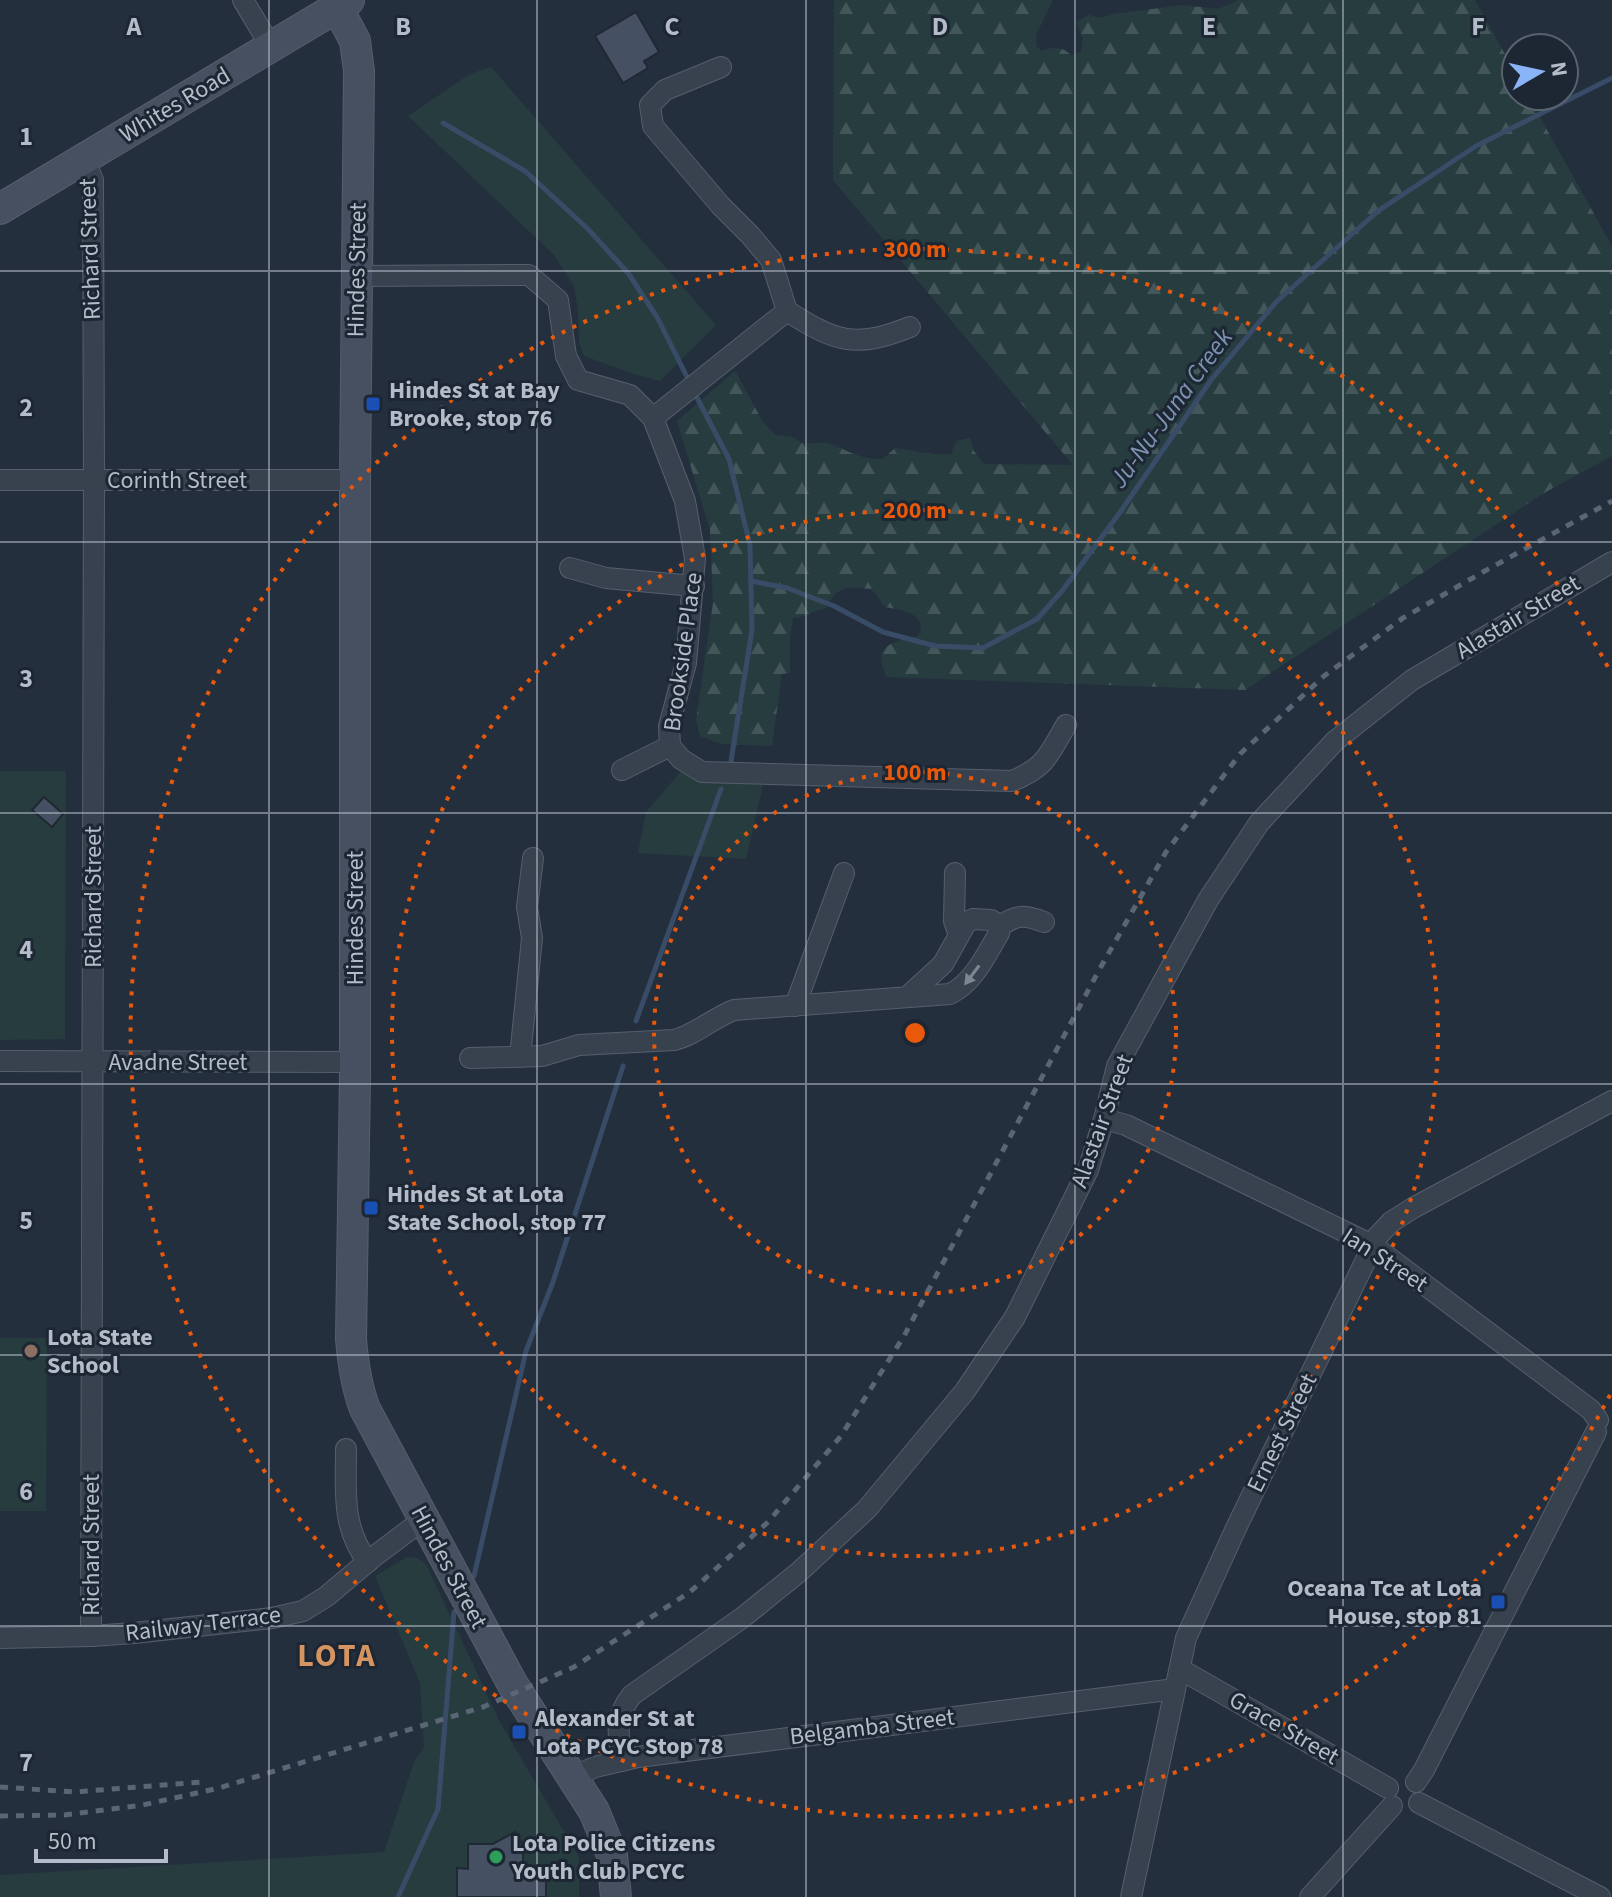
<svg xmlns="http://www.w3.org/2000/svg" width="1612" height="1897" viewBox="0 0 1612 1897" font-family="'Source Sans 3',sans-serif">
	<defs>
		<pattern id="forest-firs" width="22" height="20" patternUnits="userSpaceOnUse" patternTransform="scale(2)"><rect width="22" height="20" fill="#263c3f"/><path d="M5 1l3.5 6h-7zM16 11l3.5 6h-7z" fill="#435659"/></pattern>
	</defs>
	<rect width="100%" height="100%" fill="#242f3e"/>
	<!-- green -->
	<g fill="#263c3f">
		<polygon points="491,67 716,325 660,381 630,373 584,356 579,342 578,310 574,286 554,255 408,116 470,74"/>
		<polygon points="682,770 702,781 763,785 746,859 638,853 646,812"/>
		<polygon points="0,771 66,771 65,1039 0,1040"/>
		<polygon points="0,1338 47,1338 46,1511 0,1511"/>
		<polygon points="407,1557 417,1558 426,1564 500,1722 579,1857 579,1897 0,1897 0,1875 384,1852 414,1762 424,1747 420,1683 375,1576"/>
	</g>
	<!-- forest -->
	<path fill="url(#forest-firs)" d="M834 0H1053L1037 33 1036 45 1041 51C1054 47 1061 46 1071 55L1081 52 1083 39 1076 22 1089 15 1101 18 1114 14 1183 5 1218 9 1239 0H1475L1516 74V96H1528L1612 246V456L1544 493 1245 690 887 677C871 646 892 641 918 636 930 613 900 610 885 607L872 589C846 587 839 584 825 609 811 611 808 617 793 618L790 638V673L782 674 772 746 721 744 700 736 696 720 713 603 710 530 677 421 735 371 763 422 775 435 792 437 804 444C836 439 836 449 863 457 869 459 877 459 883 459L895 448 931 454H951L956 441 970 438 974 451 984 464 1073 465 833 180Z"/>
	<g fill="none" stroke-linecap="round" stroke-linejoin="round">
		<!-- stream -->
		<g stroke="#394c67" stroke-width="5">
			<polyline points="443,123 525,171 588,229 628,273 657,317 690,383"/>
			<polyline points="694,392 729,459 750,545 752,630 731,761"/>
			<polyline points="751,581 787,588 834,606 883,632 935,646 983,648 1037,619 1062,591 1121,511 1211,380 1276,302 1378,211 1476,146 1612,78"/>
			<polyline points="636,1021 721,789"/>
			<polyline points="474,1576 526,1351 553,1282 623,1066"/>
			<polyline points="398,1897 438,1809 454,1612"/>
		</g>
	</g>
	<!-- building -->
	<g fill="#455162" stroke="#1f2835" stroke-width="2">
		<polygon points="636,12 659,52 644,61 648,68 623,83 595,36"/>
		<polygon points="44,797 63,814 52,827 32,810"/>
		<polygon points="515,1832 523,1846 523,1869 546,1868 546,1897 457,1897 457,1868 468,1869 468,1844 493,1844"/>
	</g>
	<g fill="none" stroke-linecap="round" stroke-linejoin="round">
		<!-- street casing -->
		<g stroke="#565f6c" stroke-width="22">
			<g id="street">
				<polyline points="243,0 271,47"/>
				<polyline points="84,159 93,180 94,480 91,1636"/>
				<path d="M357 276 529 275 558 300 566 356 578 380 630 395 653 418 685 501 695 558 686 663 669 726 670 746 681 759 702 772 1012 781C1046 767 1048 756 1066 725"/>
				<path d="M787 311C836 342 855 349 910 327"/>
				<polyline points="653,418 787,311 771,260 750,235 721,206 653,126 650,105 665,90 721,67"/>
				<polyline points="0,480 355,480"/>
				<polyline points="570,568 606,578 694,586"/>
				<polyline points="622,770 670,746"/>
				<polyline points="955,873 954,921 959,935"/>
				<path d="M1000 926C1017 914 1025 915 1044 922"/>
				<polyline points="795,1006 844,873"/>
				<polyline points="520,1057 532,938 527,907 533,858"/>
				<path d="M470 1058 542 1056 579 1045 674 1040C695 1035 713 1018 734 1010L950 994C974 982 986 955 999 933L1000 926 991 920 973 919 966 923 943 964 907 997"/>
				<polyline points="0,1061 355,1062"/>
				<polyline points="1104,1119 1126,1125 1372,1245 1591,1410 1598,1420"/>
				<path d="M346 1449C346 1490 341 1527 368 1562"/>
				<polyline points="0,1638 91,1636 134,1633 272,1618 303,1611 327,1596 372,1558 424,1519"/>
				<polyline points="1180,1669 1388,1788"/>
				<path d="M622 1761C618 1735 614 1717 632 1695L742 1618 799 1572 867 1509 965 1391 1015 1317 1088 1170 1104 1119 1117 1066 1208 900 1259 823 1335 741 1412 680 1612 562"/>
				<polyline points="572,1777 595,1767 638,1757 1175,1689"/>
				<polyline points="1416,1782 1424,1770 1596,1432"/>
				<polyline points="1419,1803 1600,1897"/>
				<polyline points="1131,1897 1186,1638 1237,1526 1377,1237 1391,1222 1413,1208 1612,1101"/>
				<polyline points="1310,1897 1392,1806"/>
			</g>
		</g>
		<!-- secondary casing -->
		<g stroke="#565f6c" stroke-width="32">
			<g id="secondary">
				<path d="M337 7 355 41 359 71 355 480V1077L351 1339C353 1363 356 1386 365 1409L513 1685 594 1811 612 1855 616 1897"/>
				<polyline points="0,209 349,0"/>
			</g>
		</g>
		<!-- street -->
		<use href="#street" stroke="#38414e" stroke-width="20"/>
		<!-- secondary -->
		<use href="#secondary" stroke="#465061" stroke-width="30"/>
		<!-- rail -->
		<g stroke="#5a6575" stroke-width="5" stroke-dasharray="8 8" stroke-linecap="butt">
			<polyline points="0,1787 75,1792 202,1782"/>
			<polyline points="0,1816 64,1815 143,1805 219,1788 483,1707 574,1667 690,1592 768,1522 841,1436 904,1336 1098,972 1166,852 1240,754 1324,676 1403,618 1483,572 1612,501"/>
		</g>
	</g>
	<!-- one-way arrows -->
	<defs><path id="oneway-solid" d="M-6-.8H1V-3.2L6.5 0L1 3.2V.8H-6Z" transform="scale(2)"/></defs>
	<use fill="#7c8592" href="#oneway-solid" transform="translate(972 975) rotate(127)"/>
	<!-- grid -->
	<path fill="none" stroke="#b4bcc9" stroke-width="2" stroke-opacity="0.55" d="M269 0V1897M537 0V1897M806 0V1897M1075 0V1897M1343 0V1897M0 271H1612M0 542H1612M0 813H1612M0 1084H1612M0 1355H1612M0 1626H1612"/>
	<!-- distance rings -->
	<g fill="none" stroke="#e8590c" stroke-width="4" stroke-dasharray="4 8">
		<circle cx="915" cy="1033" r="261"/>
		<circle cx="915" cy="1033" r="523"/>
		<path d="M1610 1395A784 784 0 1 1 1610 671"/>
	</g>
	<!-- markers -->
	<g fill="#1a4fb4" stroke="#1d2633" stroke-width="3">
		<rect x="365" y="396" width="16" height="16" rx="4"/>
		<rect x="363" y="1200" width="16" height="16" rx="4"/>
		<rect x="1490" y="1594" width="16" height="16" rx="4"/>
		<rect x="511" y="1724" width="16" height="16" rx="4"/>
	</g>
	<circle fill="#8d6e63" stroke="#1d2633" stroke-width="3" cx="31" cy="1351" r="8"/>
	<circle fill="#2e9e5b" stroke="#1d2633" stroke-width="3" cx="496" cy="1857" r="8"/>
	<g text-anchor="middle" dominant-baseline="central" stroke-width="6" stroke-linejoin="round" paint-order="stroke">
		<!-- street labels -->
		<g font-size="24" fill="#b4bcc9" stroke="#1d2633">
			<text transform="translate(175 105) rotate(-31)">Whites Road</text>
			<text transform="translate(90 249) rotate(-92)">Richard Street</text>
			<text transform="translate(357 270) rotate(-89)">Hindes Street</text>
			<text x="177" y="480">Corinth Street</text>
			<text transform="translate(1518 617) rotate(-31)">Alastair Street</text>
			<text transform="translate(683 652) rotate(-82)">Brookside Place</text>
			<text transform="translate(93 897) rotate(-90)">Richard Street</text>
			<text transform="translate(355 918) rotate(-90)">Hindes Street</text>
			<text x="178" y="1062">Avadne Street</text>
			<text transform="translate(1102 1121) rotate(-70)">Alastair Street</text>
			<text transform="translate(1385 1260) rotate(33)">Ian Street</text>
			<text transform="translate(1282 1433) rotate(-64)">Ernest Street</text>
			<text transform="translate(91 1545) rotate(-90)">Richard Street</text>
			<text transform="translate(449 1567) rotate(62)">Hindes Street</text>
			<text transform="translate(203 1624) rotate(-7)">Railway Terrace</text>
			<text transform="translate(872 1727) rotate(-7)">Belgamba Street</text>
			<text transform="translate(1284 1728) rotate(30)">Grace Street</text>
		</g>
		<!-- poi labels -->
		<g font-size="24" font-weight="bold" fill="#b4bcc9" stroke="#1d2633" text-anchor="start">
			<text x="389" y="390">Hindes St at Bay<tspan x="389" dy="28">Brooke, stop 76</tspan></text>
			<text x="387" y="1194">Hindes St at Lota<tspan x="387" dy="28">State School, stop 77</tspan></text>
			<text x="47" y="1337">Lota State<tspan x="47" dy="28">School</tspan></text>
			<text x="1482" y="1588" text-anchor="end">Oceana Tce at Lota<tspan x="1482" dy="28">House, stop 81</tspan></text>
			<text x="535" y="1718">Alexander St at<tspan x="535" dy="28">Lota PCYC Stop 78</tspan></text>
			<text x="512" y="1843">Lota Police Citizens<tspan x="512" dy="28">Youth Club PCYC</tspan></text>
		</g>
		<!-- water labels -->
		<g font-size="26" font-style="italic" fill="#7c92b1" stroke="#1d2633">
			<text transform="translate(1171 408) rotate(-54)">Ju-Nu-Juna Creek</text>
		</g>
		<!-- district labels -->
		<g font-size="32" font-weight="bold" letter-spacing="2" fill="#d59563" stroke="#1d2633">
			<text x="337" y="1656">LOTA</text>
		</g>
	</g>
	<g font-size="26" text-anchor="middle" font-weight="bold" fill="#b4bcc9" stroke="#1d2633" stroke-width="6" stroke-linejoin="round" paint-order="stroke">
		<text x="134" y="35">A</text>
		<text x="403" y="35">B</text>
		<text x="672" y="35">C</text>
		<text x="940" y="35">D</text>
		<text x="1209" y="35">E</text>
		<text x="1478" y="35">F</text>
		<text x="26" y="145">1</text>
		<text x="26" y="416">2</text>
		<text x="26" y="687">3</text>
		<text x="26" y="958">4</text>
		<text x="26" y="1229">5</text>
		<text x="26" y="1500">6</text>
		<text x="26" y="1771">7</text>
	</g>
	<circle cx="915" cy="1033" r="12" fill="#e8590c" stroke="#1d2633" stroke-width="4"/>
	<g font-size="24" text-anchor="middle" font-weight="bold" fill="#e8590c" stroke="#1d2633" stroke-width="6" stroke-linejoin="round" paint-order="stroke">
		<text x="915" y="257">300 m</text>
		<text x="915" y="518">200 m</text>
		<text x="915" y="780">100 m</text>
	</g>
	<!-- north arrow -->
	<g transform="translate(1540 72) rotate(81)"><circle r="38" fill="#1d2633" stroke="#59626f" stroke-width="2"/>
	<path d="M0-6L14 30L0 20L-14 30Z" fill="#8ab4f8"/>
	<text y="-12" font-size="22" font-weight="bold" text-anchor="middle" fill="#b4bcc9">N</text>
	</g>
	<!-- scale -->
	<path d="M36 1849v12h130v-12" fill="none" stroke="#b4bcc9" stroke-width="4"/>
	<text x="48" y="1849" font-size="24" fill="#b4bcc9" stroke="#1d2633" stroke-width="6" paint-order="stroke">50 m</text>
</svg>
